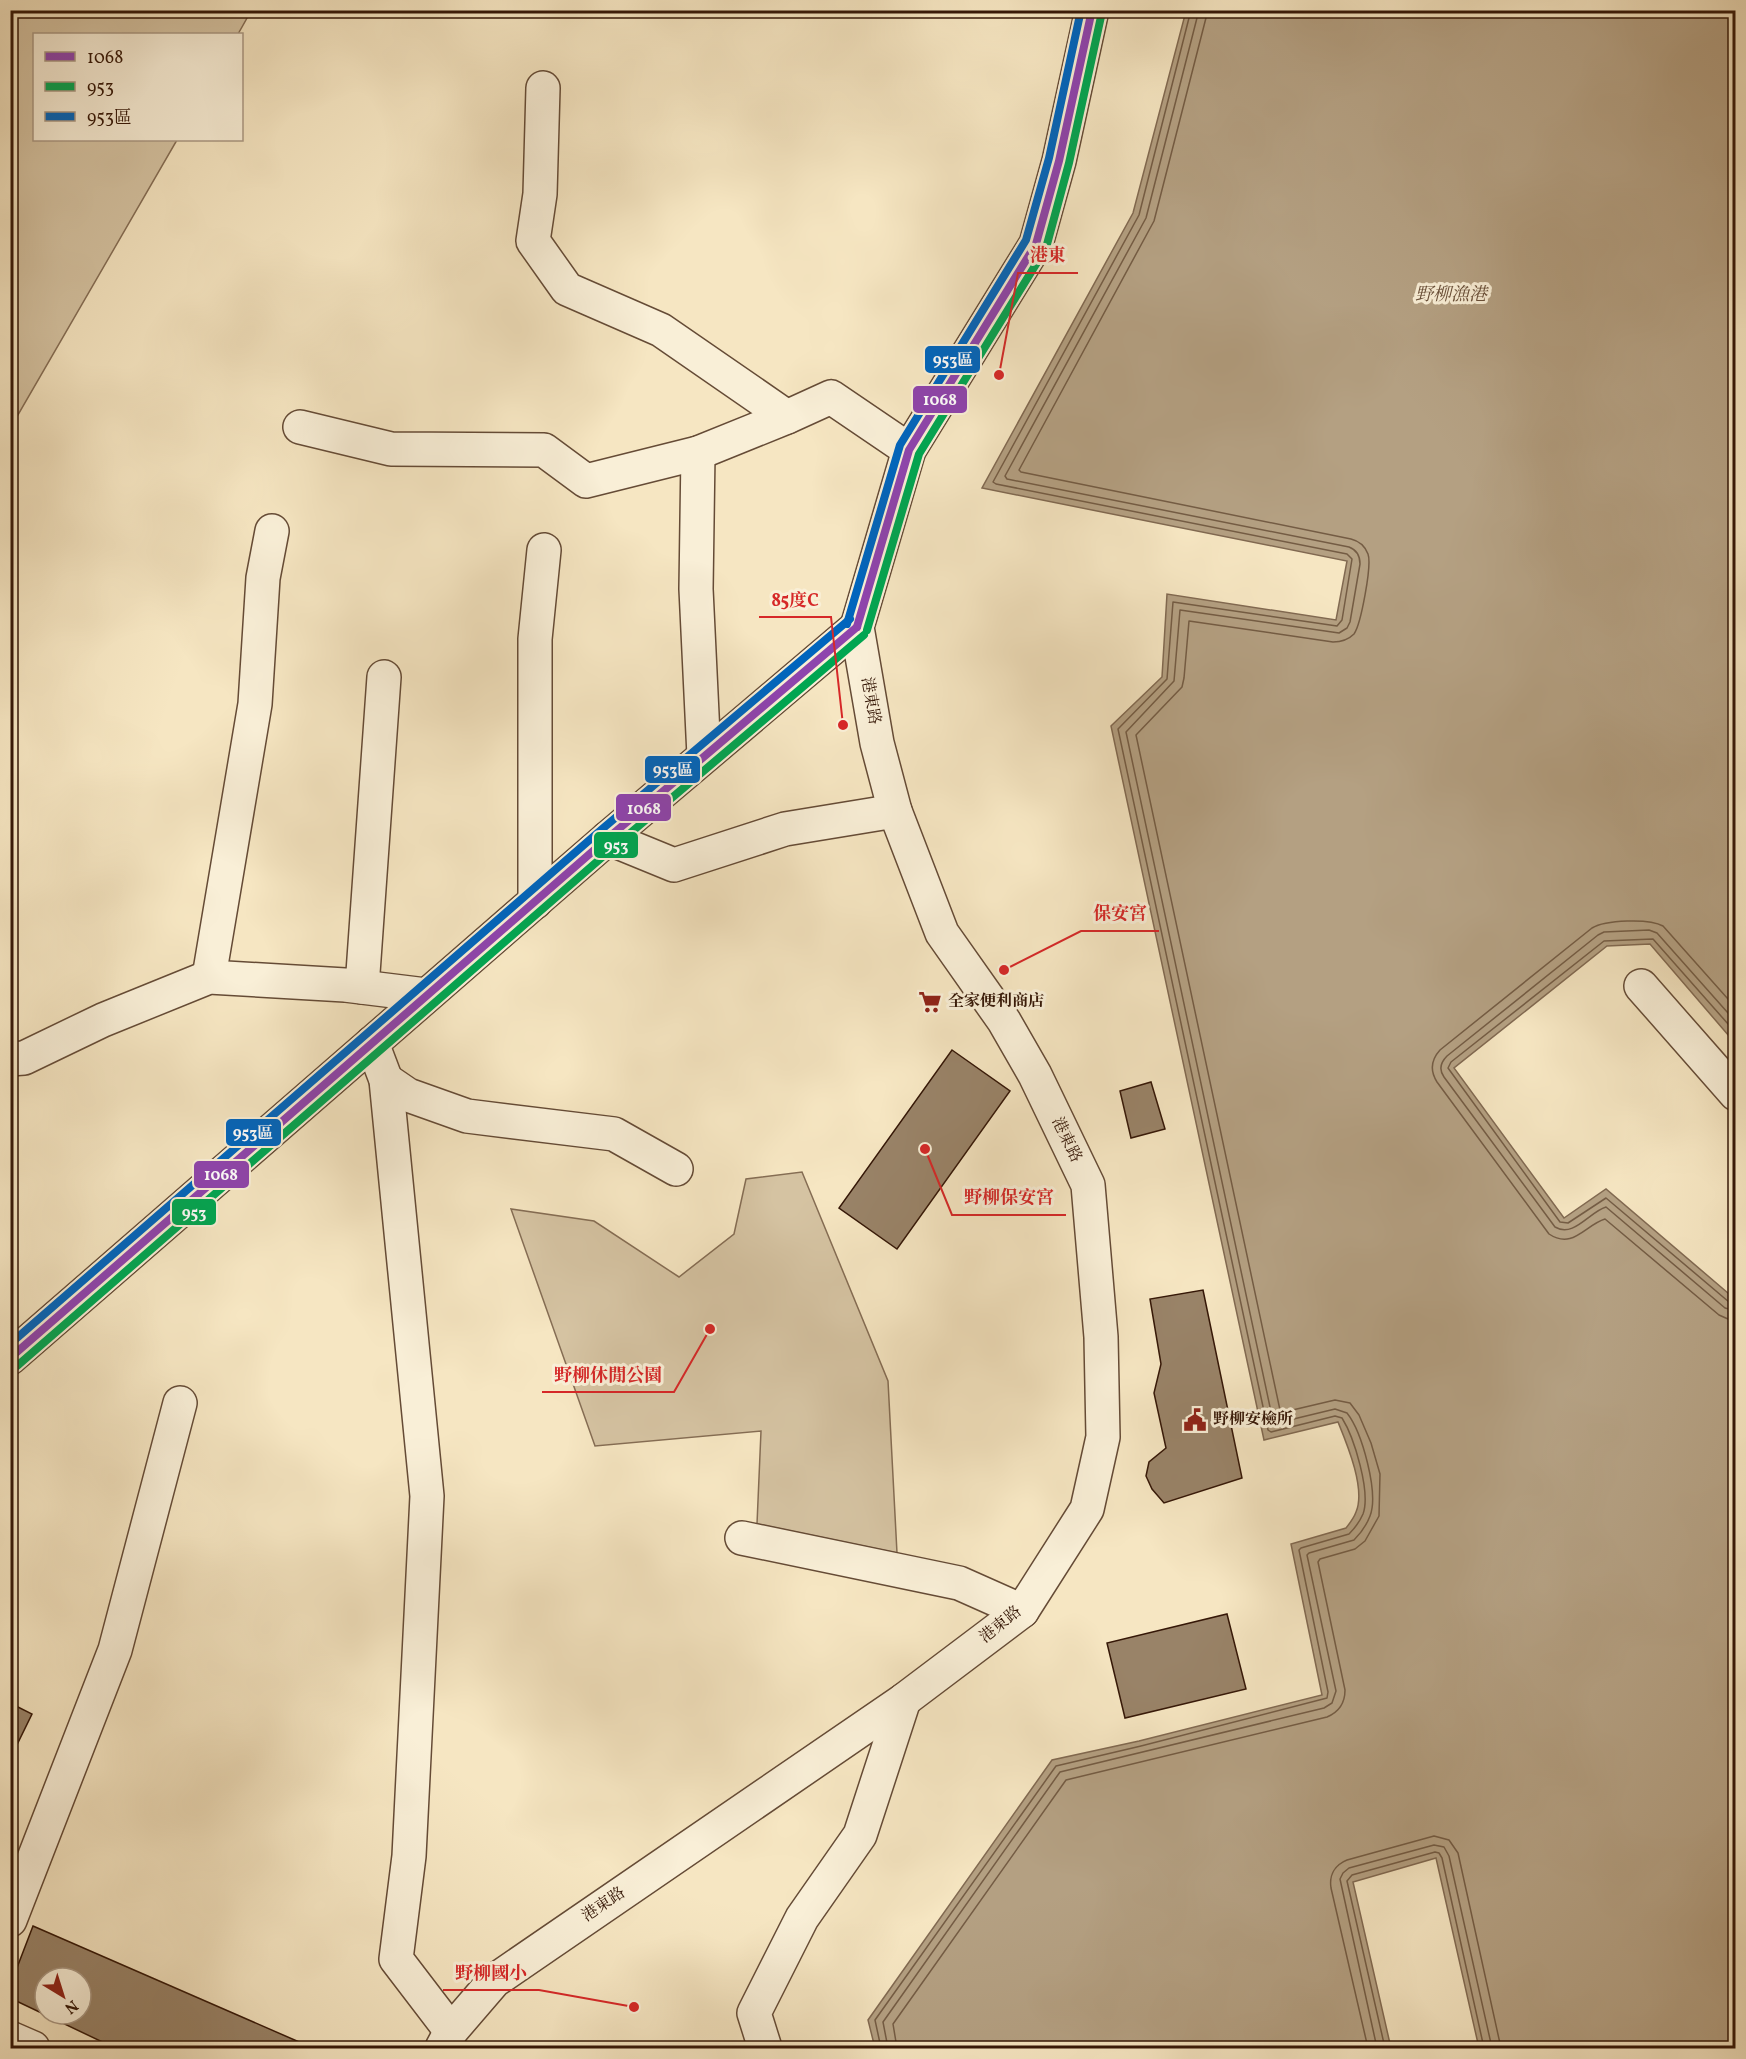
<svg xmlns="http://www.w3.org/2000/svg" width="1746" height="2059" viewBox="0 0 1746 2059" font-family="Vollkorn,'Noto Serif TC',serif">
	<rect width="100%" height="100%" fill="#f6e6c2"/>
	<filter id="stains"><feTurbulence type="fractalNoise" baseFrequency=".00333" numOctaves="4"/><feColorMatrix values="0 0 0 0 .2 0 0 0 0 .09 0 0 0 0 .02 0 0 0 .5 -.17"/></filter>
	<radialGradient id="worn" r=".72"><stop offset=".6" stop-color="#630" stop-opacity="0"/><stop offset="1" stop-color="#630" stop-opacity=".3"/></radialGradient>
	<!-- green -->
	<g fill="#d5c3a2" stroke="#856d54" stroke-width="1.5">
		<polygon points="11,10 251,11 238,34 34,34 34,140 177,140 11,427"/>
		<polygon points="802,1172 888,1381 897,1553 757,1524 761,1431 595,1446 511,1209 594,1221 679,1277 734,1234 746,1179"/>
	</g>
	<!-- water -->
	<path fill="#b4a082" stroke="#816951" stroke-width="1.5" d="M1186 11H1735V1043L1650 944 1607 946 1454 1068 1564 1218 1606 1189 1735 1299V2048H1479L1436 1858 1353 1882 1391 2048H875L868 2020 1052 1760 1139 1741 1322 1695 1291 1544 1346 1528C1350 1523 1354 1518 1356 1512 1366 1489 1347 1444 1338 1422L1264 1440 1111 726 1162 677 1167 594 1336 620 1347 561 982 488 1133 213Z"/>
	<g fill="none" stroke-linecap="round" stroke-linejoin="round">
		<!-- shore -->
		<g stroke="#745c44" stroke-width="1.5">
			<path d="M1736 1008 1663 926C1649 918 1605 920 1592 928L1440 1050C1431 1060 1430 1071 1437 1082L1549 1234C1573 1250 1585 1225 1605 1219L1719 1315 1728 1319 1736 1320"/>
			<path d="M1736 1022 1657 933 1649 930 1604 932 1598 935 1447 1056C1440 1063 1439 1070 1444 1077L1555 1227C1574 1238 1589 1212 1606 1207L1725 1308 1736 1311"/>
			<polyline points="1736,1033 1653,939 1604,941 1451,1062 1448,1068 1560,1222 1568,1223 1606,1198 1729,1302 1736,1303"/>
			<path d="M881 2048 875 2020 1056 1766 1141 1746 1327 1698 1328 1692 1299 1550 1301 1548 1349 1534C1354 1529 1360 1521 1363 1514 1371 1492 1354 1437 1342 1418L1335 1416 1271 1432 1268 1430 1118 729 1167 679 1173 602 1337 626 1342 620 1352 559 1347 554 996 484 993 482 1139 215 1191 10"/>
			<path d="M888 2048 883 2022 1060 1772 1324 1708 1332 1703 1336 1691 1307 1555 1309 1553 1354 1540C1360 1534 1367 1524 1370 1516 1379 1493 1362 1432 1347 1413L1335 1409 1277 1423 1273 1421 1126 732 1174 681 1180 610 1339 633 1347 628 1350 622 1360 564C1360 556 1357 550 1349 547L1007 479 1005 476 1146 218 1199 10"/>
			<path d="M897 2048 893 2024 1066 1780 1327 1717C1339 1712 1345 1703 1345 1690L1318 1562 1320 1559 1355 1549 1365 1541 1379 1516 1380 1474 1371 1443 1359 1415 1350 1403 1335 1400 1284 1412 1280 1410 1136 735 1182 687 1184 678 1189 621 1333 642C1341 642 1348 640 1354 634 1361 624 1372 565 1368 554 1365 546 1359 541 1351 539L1021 472 1019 470 1154 221 1208 10"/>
			<path d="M1368 2048 1331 1888C1329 1875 1335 1865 1347 1860L1434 1836 1449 1840 1458 1853 1501 2048"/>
			<polyline points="1377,2048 1340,1879 1343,1873 1349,1868 1434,1845 1444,1847 1449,1856 1492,2048"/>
			<polyline points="1385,2048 1347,1881 1352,1875 1435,1852 1439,1853 1442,1858 1484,2048"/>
		</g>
	</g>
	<!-- building -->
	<g fill="#998368" stroke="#351707" stroke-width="1.5" fill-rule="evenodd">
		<polygon points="952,1050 1010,1091 897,1249 839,1208"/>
		<polygon points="1151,1082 1165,1129 1131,1138 1120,1091"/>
		<polygon points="1203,1290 1242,1478 1164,1503 1152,1489 1146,1476 1149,1462 1166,1448 1154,1393 1161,1364 1150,1299"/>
		<polygon points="1227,1614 1246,1689 1125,1718 1107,1643"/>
		<polygon points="10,1703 32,1714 10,1759"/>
		<path d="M33 1926 313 2048H115L10 1998V1986ZM45 1978H81V2014H45Z"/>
	</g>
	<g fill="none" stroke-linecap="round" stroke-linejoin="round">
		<!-- minor casing -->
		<g stroke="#654b36" stroke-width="36">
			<g id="minor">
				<polyline points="543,88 540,194 533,241 567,289 661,330 787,417"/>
				<polyline points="300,427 391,449 544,450 586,481 698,453 787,417 831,397 909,450"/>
				<polyline points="698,453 696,589 704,756"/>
				<polyline points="608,838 674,865 785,829 895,811"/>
				<polyline points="535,902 535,639 544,550"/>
				<polyline points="209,977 255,704 263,578 272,531"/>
				<polyline points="1641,986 1736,1094"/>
				<polyline points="362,987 384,677"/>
				<polyline points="372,1043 386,1080 427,1496 409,1856 396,1959 451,2031"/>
				<polyline points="10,1059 24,1058 103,1020 209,977 345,985 426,995"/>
				<polyline points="386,1080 408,1095 467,1116 614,1134 676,1169"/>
				<polyline points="10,1358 608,838 857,627"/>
				<polyline points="742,1538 959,1583 1022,1611"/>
				<polyline points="10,1920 115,1650 180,1403"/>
				<polyline points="10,2038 33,2048"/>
				<polyline points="442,2048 451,2031 494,1981 904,1700 1022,1611 1087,1509 1103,1437 1101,1337 1088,1185 1035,1075 1004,1021 942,933 895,811 877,743 857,627 909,450 1036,244 1059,161 1092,10"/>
				<polyline points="765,2048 754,2013 802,1918 860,1835 904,1700"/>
			</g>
		</g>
		<!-- minor -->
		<use href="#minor" stroke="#f9efd7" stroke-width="33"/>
		<!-- bus-1 casing -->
		<g stroke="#f9efd7" stroke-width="12">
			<g id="bus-1">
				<polyline points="857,627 909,450 1036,244 1059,161 1092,10"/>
				<polyline points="10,1358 608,838 857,627"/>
			</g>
		</g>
		<!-- bus-2 casing -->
		<g stroke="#f9efd7" stroke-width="12">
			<g id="bus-2">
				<polyline points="867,630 919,454 1046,248 1069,163 1102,12"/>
				<polyline points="17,1366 615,846 864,635"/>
			</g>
		</g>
		<!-- bus-3 casing -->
		<g stroke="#f9efd7" stroke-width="12">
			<g id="bus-3">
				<polyline points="847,624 900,445 1026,240 1049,158 1081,10"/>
				<polyline points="10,1344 601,830 850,619"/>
			</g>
		</g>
		<!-- bus-1 -->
		<use href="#bus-1" stroke="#8e44ad" stroke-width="8"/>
		<!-- bus-2 -->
		<use href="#bus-2" stroke="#00a651" stroke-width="8"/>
		<!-- bus-3 -->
		<use href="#bus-3" stroke="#0065bd" stroke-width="8"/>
	</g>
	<!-- icons -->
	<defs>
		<g id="supermarket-bare" transform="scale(1.8)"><path d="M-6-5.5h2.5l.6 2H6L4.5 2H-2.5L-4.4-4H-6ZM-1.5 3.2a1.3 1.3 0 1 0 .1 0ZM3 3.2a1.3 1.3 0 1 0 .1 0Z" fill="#8f2418" stroke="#f9efd7" stroke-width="2.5" paint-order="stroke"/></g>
		<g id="civic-bare" transform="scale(1.8)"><path d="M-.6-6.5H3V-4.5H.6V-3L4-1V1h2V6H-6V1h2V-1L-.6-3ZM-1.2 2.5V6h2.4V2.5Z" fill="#8f2418" stroke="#f9efd7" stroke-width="2.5" paint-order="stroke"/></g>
	</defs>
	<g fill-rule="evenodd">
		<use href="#supermarket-bare" x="930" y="1002"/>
		<use href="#civic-bare" x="1195" y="1420"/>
	</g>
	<g text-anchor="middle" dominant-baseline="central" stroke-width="6" stroke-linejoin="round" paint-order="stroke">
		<!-- street labels -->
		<g font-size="16" fill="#351707" stroke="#f9efd7">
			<text transform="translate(870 701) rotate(80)">港東路</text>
			<text transform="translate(1066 1140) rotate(64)">港東路</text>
			<text transform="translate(1001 1625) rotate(-39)">港東路</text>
			<text transform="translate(604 1905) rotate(-34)">港東路</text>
		</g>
		<!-- poi labels -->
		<g font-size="16" font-weight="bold" fill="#351707" stroke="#f9efd7" text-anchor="start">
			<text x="948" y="1002">全家便利商店</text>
			<text x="1213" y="1420">野柳安檢所</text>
		</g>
		<!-- water labels -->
		<g font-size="18" font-style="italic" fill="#684e38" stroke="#f9efd7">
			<text x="1451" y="295">野柳漁港</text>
		</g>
	</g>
	<!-- callouts -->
	<path fill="none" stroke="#d62828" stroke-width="2" d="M999 375L1018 273H1078M843 725L831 617H759M1004 970L1081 931H1159M925 1149L952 1215H1066M710 1329L674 1392H542M634 2007L539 1990H443"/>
	<g fill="#d62828" stroke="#f9efd7" stroke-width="2">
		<circle cx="999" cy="375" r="6"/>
		<circle cx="843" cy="725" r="6"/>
		<circle cx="1004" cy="970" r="6"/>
		<circle cx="925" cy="1149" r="6"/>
		<circle cx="710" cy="1329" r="6"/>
		<circle cx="634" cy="2007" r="6"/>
	</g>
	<g font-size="18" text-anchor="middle" font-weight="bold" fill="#d62828" stroke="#f9efd7" stroke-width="6" stroke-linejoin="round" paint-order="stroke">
		<text x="1048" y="261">港東</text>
		<text x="795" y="606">85度C</text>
		<text x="1120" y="919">保安宮</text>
		<text x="1009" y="1203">野柳保安宮</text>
		<text x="608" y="1381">野柳休閒公園</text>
		<text x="491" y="1979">野柳國小</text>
	</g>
	<g stroke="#f9efd7" stroke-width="2">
		<rect x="924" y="345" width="57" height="29" rx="6" fill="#0065bd"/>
		<rect x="912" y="385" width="56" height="29" rx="6" fill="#8e44ad"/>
		<rect x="644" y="755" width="57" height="29" rx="6" fill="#0065bd"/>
		<rect x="615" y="793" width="57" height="29" rx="6" fill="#8e44ad"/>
		<rect x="593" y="831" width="46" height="28" rx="6" fill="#00a651"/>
		<rect x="225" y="1118" width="57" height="29" rx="6" fill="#0065bd"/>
		<rect x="193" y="1160" width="57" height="29" rx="6" fill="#8e44ad"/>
		<rect x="171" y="1198" width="46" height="28" rx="6" fill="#00a651"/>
	</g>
	<g font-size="16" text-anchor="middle" font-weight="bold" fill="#fff">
		<text x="953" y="365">953區</text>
		<text x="940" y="405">1068</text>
		<text x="673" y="775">953區</text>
		<text x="644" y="814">1068</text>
		<text x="616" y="851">953</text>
		<text x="253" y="1138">953區</text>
		<text x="221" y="1180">1068</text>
		<text x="194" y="1218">953</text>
	</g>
	<!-- margin -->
	<rect width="1746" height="2059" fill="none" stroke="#f6e6c2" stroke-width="36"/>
	<rect x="12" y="12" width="1722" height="2035" fill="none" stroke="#351707" stroke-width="3"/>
	<rect x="18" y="18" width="1710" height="2023" fill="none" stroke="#351707" stroke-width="1.5"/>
	<!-- legend -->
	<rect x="33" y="33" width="210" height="108" fill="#f9efd7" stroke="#ab9984" stroke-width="1.5"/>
	<rect x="45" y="52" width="30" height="9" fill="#8e44ad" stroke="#ab9984" stroke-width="1.5"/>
	<text x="87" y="63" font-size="18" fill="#351707">1068</text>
	<rect x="45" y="82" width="30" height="9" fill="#00a651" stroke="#ab9984" stroke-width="1.5"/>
	<text x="87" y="93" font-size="18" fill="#351707">953</text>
	<rect x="45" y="112" width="30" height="9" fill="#0065bd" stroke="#ab9984" stroke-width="1.5"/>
	<text x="87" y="123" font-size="18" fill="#351707">953區</text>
	<!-- north arrow -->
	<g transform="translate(63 1996) rotate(142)"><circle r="28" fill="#f9efd7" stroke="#ab9984" stroke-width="1.5"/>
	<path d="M0-4.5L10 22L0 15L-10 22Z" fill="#8f2418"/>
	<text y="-9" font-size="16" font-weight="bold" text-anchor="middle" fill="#351707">N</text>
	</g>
	<rect width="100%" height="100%" filter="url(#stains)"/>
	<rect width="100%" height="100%" fill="url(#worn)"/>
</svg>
